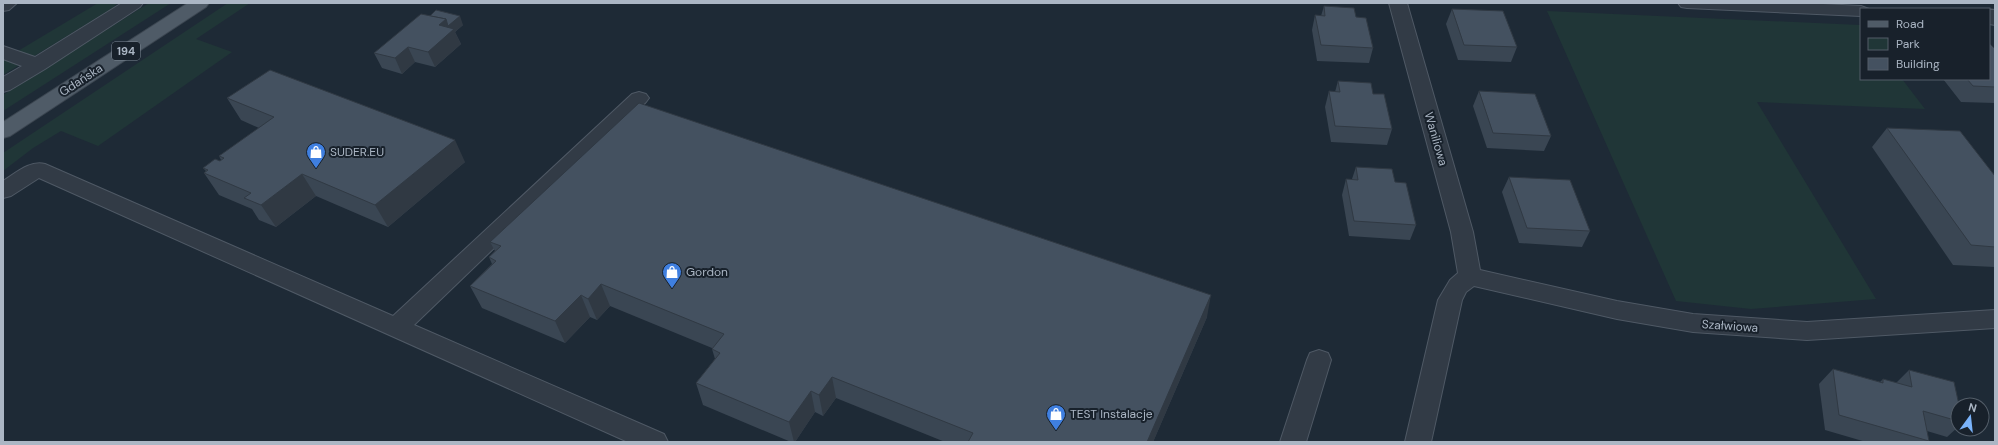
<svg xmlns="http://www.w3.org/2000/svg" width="1998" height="445" viewBox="0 0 1998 445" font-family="'DM Sans',sans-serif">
	<rect width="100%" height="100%" fill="#1e2a36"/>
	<!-- green -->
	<g fill="#203637">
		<polygon points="98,3 117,3 113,8 3,75 3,60"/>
		<polygon points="149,3 171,3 3,111 3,95"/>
		<polygon points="228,3 250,3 196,39 232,52 98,146 61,131 33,148 3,171 3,153"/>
		<polygon points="1547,11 1860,25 1861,79 1902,79 1925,109 1757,102 1876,299 1751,309 1676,301"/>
	</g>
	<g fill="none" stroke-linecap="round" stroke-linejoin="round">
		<!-- minor casing -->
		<g stroke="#4f5965" stroke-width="2">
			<g id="minor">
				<polygon points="3,3 17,3 9,10 3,11"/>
				<polygon points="122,3 143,3 140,7 45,69 10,90 3,92 3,77 22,66 3,59 3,46 35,57"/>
				<polygon points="1389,3 1407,3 1473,232 1480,270 1617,301 1693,314 1807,322 1995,310 1995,328 1807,340 1693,332 1617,319 1474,286 1466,292 1462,300 1431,442 1405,442 1438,300 1450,280 1458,273 1451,232"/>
				<polygon points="1678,3 1804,3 1861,6 1869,9 1861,9 1861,16 1687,8 1681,7"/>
				<polygon points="1987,9 1995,10 1995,25 1989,24 1989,9"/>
				<path d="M639 92 646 94 649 98 646 102 414 325 664 434 668 442H628L39 178 11 196 3 198V181C16 173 30 160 45 164L393 316 632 94Z"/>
				<polygon points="1319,350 1328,353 1331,360 1306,442 1280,442 1307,360 1310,353"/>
			</g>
		</g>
		<!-- major casing -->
		<g stroke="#3b4550" stroke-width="2">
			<polygon id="major" points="188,3 209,3 206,7 10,136 3,138 3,122"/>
		</g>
		<!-- minor -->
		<use href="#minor" fill="#323b46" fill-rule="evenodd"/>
		<!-- major -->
		<use href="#major" fill="#4f5b67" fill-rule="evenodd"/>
	</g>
	<!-- wall -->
	<g fill="#3a4653">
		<polygon points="1324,6 1356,17 1373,48 1369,63 1317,61 1312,30 1315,15 1321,16"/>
		<polygon points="1452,9 1517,47 1511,62 1458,60 1446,24"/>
		<polygon points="430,16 463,25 455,32 461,44 435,67 415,62 402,74 382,68 374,53"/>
		<polygon points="1995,49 1995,103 1961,102 1943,79 1989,79"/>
		<polygon points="1338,81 1373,94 1392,129 1387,145 1331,142 1325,107 1329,91 1335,92"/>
		<polygon points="1479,91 1551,136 1544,151 1487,148 1473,106"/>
		<polygon points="227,98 465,162 388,227 316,196 276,227 259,220 252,209 219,195 204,173 206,171 203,168 220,161 221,160 219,156 259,128 241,120"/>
		<polygon points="1887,128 1995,176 1995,267 1953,265 1872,147"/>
		<polygon points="1356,167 1395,182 1416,225 1410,240 1349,236 1342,195 1346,179 1352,179"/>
		<polygon points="1509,177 1590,231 1582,247 1519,243 1502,192"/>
		<polygon points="490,242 1207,317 1153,442 945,442 836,398 823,416 815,412 795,442 791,442 703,405 696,383 715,359 712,349 712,348 610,306 597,320 590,317 565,343 482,308 470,286 492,264 489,257 495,251"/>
		<polygon points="1833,369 1880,382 1883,379 1896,383 1909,370 1958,405 1958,427 1947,437 1927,431 1929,441 1927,442 1866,442 1825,430 1819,384"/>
	</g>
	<!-- shaded-wall -->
	<g fill="#303943">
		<polygon points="460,16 463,25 455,32 461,44 435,67 428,52 439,25 446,19"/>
		<polygon points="408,47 415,62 402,74 395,58"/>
		<polygon points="455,140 465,162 388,227 375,205"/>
		<polygon points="302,174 316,196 276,227 261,205"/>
		<polygon points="601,284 610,306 597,320 588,299"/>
		<polygon points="581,295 590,317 565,343 555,321"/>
		<polygon points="1211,295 1207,317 1153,442 1147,442"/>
		<polygon points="832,377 836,398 823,416 819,395"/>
		<polygon points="811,391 815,412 795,442 794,442 789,422"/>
	</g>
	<!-- building -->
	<g fill="#445160" stroke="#303943">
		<polygon points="1324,6 1354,8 1356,17 1366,18 1373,48 1321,45 1315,15 1325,16"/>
		<polygon points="1452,9 1503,11 1517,47 1464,45"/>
		<polygon points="436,10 460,16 448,26 446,19 430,16"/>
		<polygon points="421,14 446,19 439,25 454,29 428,52 408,47 395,58 374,53"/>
		<polygon points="1989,44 1990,44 1995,49 1995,87 1973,86 1967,79 1989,79"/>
		<polygon points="270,70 455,140 375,205 302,174 261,205 244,198 251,193 204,173 208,170 203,168 215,159 220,161 224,158 219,156 274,117 227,98"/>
		<polygon points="1338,81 1371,83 1373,94 1384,94 1392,129 1335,126 1329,91 1340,92"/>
		<polygon points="1479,91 1535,94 1551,136 1493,133"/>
		<polygon points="639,103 1211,295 1147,442 968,442 973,433 832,377 819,395 811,391 789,422 696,383 720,353 712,349 724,334 601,284 588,299 581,295 555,321 470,286 496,261 489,257 501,246 490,242"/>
		<polygon points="1887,128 1960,131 1995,176 1995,247 1971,245"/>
		<polygon points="1356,167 1392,169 1395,182 1406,183 1416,225 1354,221 1346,179 1358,180"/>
		<polygon points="1509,177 1570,180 1590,231 1527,228"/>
		<polygon points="1833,369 1883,383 1883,379 1912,387 1909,370 1954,382 1959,405 1958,405 1958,421 1923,411 1929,441 1839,415"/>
	</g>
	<!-- icons -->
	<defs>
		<g id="shop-pin" transform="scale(1)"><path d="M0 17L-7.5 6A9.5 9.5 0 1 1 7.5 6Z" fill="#3f7fe0" stroke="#18212b"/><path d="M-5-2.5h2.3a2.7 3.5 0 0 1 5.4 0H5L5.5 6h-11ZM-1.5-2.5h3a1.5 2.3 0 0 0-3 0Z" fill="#fff"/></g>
	</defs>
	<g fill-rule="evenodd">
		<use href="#shop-pin" x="316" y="152"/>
		<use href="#shop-pin" x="672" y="272"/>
		<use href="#shop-pin" x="1056" y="414"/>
	</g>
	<g text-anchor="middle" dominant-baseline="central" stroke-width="4" stroke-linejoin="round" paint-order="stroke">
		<!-- shield labels -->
		<rect fill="#18212b" stroke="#7f8996" stroke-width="1" x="112" y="42" width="28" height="18" rx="3"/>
		<g font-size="11" font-weight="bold" fill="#abb6c4">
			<text x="126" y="51">194</text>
		</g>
		<!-- street labels -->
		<g font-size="12" fill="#abb6c4" stroke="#18212b">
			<text transform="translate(81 80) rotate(-33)">Gdańska</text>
			<text transform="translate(1436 139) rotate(74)">Waniliowa</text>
			<text transform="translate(1730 326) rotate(4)">Szałwiowa</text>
		</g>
		<!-- poi labels -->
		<g font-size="12" fill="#abb6c4" stroke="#18212b" text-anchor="start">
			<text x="330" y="152">SUDER.EU</text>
			<text x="686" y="272">Gordon</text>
			<text x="1070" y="414">TEST Instalacje</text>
		</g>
	</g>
	<!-- border -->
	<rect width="1998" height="445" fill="none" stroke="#abb6c4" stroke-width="8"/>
	<!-- legend -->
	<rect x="1860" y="8" width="130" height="72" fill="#18212b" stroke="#535d68"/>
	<rect x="1868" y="21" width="20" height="6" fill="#4f5b67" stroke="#535d68"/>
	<text x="1896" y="28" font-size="12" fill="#abb6c4">Road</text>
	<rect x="1868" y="38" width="20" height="12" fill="#203637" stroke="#535d68"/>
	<text x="1896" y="48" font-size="12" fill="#abb6c4">Park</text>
	<rect x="1868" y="58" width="20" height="12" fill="#445160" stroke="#535d68"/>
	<text x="1896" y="68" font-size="12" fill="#abb6c4">Building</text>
	<!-- north arrow -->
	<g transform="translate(1970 417) rotate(15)"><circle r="19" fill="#18212b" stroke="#535d68"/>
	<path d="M0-3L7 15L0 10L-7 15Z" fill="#7ab3fa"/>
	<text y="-6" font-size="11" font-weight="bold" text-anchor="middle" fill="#abb6c4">N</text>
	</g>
</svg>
